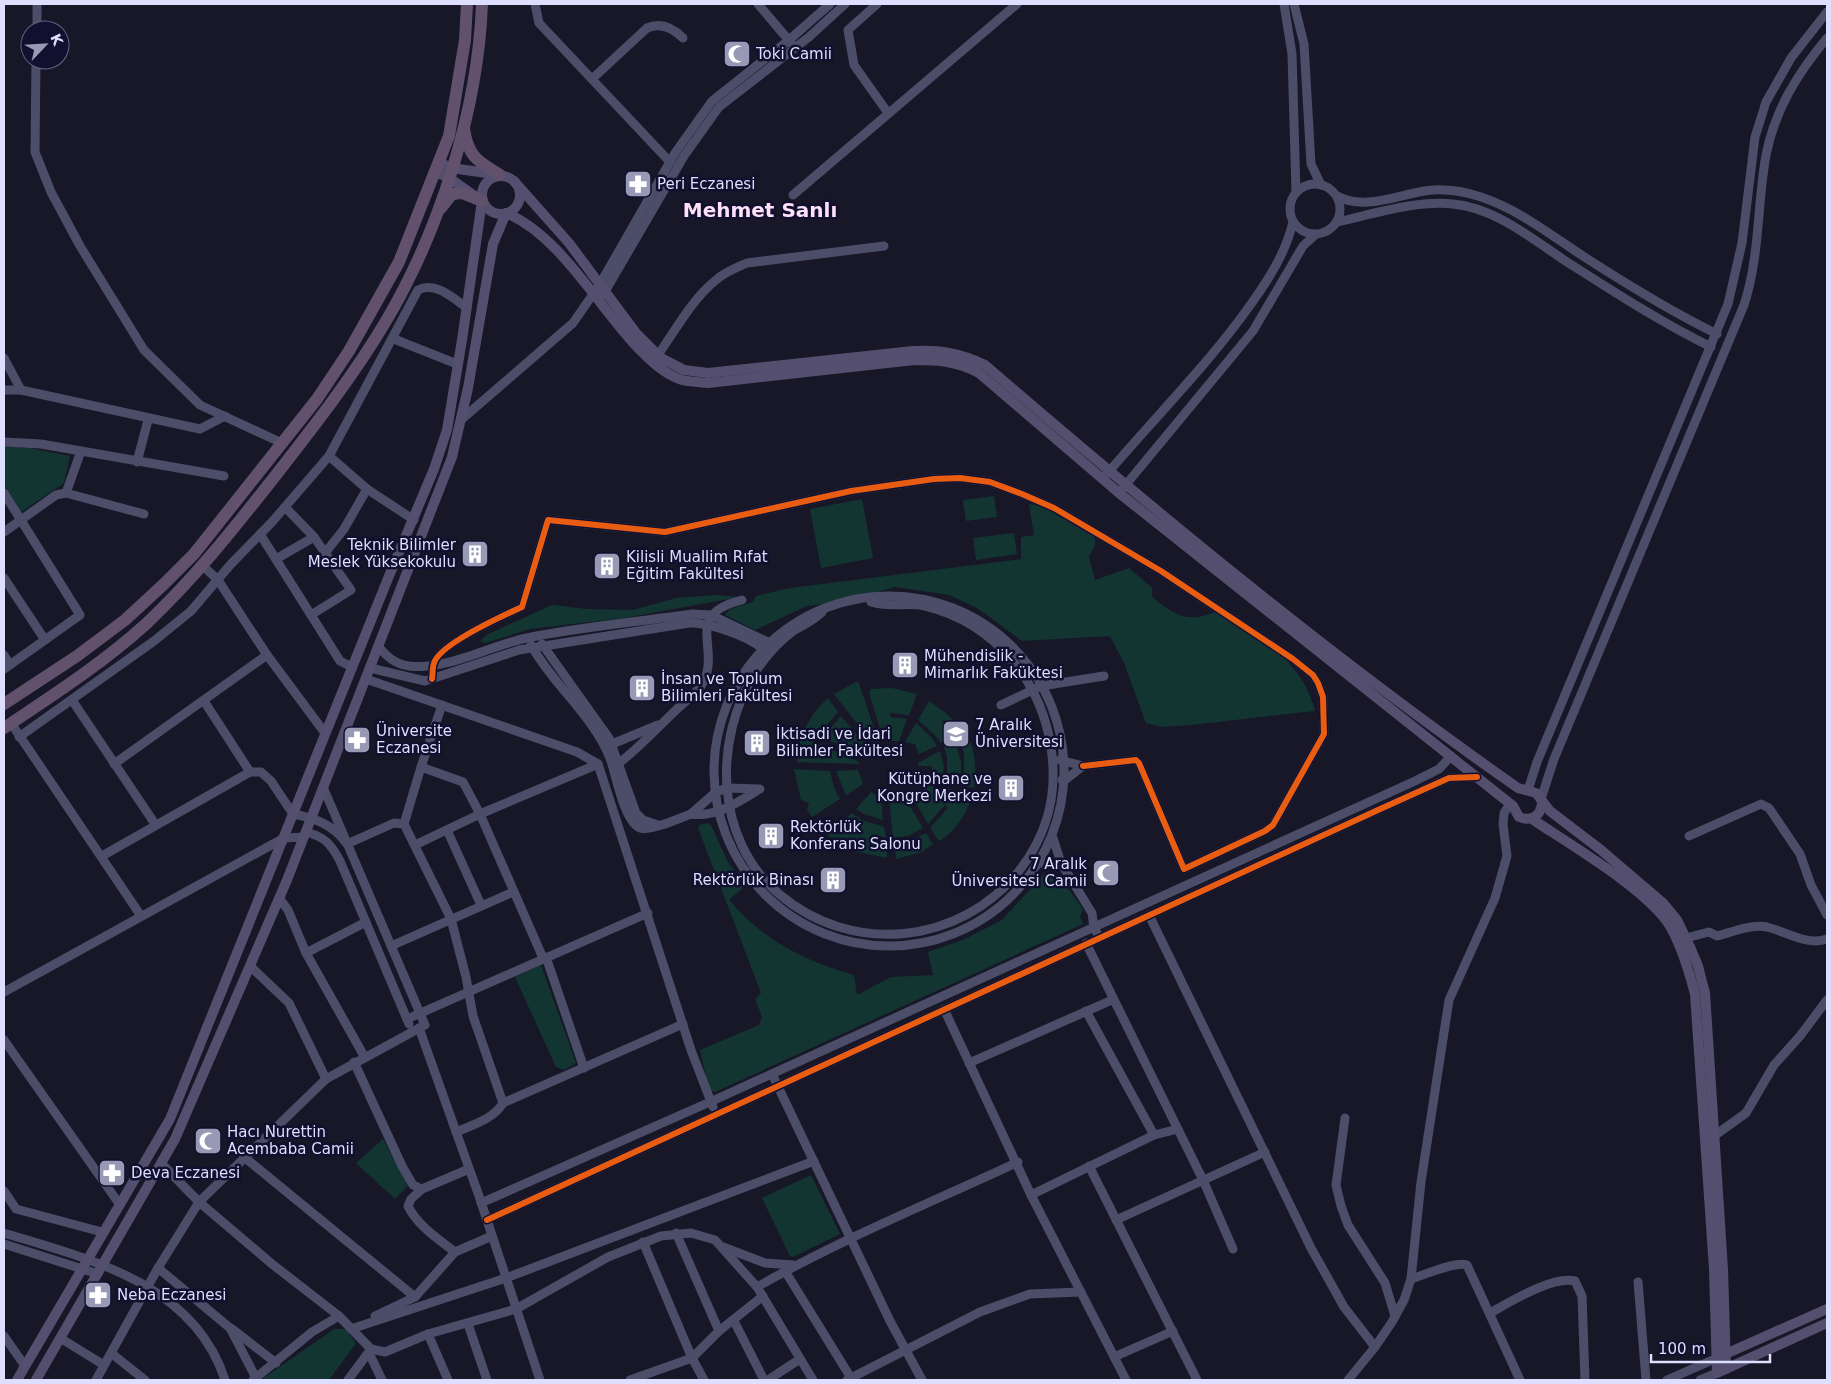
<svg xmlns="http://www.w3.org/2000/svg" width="1831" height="1384" viewBox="0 0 1831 1384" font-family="'DejaVu Sans',sans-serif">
	<rect width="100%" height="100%" fill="#171728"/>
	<!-- green -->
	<g fill="#133532">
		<polygon points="4,446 29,448 70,456 64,483 21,512 4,484"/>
		<polygon points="994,496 997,517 966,521 963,500"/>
		<polygon points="862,499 873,558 821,568 810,509"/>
		<path d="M1029 504 1071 512 1095 532V545L1089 557 1095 580 1129 568 1152 588V597C1176 617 1190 624 1219 610 1259 637 1303 661 1315 711L1191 725 1161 727 1146 723 1124 663 1110 636 1022 641 977 608 949 595 895 587 849 600 807 606 755 630 725 615 730 609 753 602 756 596 790 588 1021 559V537L1034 535Z"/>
		<polygon points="1014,533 1017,554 976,560 973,538"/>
		<polygon points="716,595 740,597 624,618 530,629 485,643 480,641 488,634 552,605 587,609 633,610 676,598"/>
		<polygon points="858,681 879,742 874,745 834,694"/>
		<polygon points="892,688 917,694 909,715 890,713 891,717 907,719 899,741 884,741 869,693 871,689"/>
		<polygon points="828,698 838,712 827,725 821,737 803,731 816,710"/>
		<polygon points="929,701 947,714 960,729 954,734 944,720 942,721 952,736 941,743 935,735 918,720"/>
		<polygon points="841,716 868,748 864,754 825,739 827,733"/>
		<polygon points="916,723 933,739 937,746 919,754 915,744 905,742"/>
		<path d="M967 732C975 752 977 767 974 788L947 783V757L944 747 954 742 956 744 961 762V777L964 778V752L958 738Z"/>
		<polygon points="801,736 859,762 859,764 797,762"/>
		<polygon points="940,751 944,766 942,781 931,779 932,766 918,766 918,763"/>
		<polygon points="794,769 830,771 834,788 840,799 812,817 807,810 809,803 801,800"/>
		<polygon points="858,770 863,784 846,795 836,771"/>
		<path d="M930 785 941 789 939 794 942 797 945 788 972 795C968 812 955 832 939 841L930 828 948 808 945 805 928 824 909 791 922 790Z"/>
		<polygon points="871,792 881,798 883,820 864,814 856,809"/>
		<polygon points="903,795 923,828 908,836 893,838 889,798"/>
		<polygon points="852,813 862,820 884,827 886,838 879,836 878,843 887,844 887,858 853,851 827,835"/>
		<path d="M708 823 711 825 727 860 745 886 729 900C763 940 805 961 854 975L857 995 891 977 933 975 928 952 965 939 1002 920 1045 873C1049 872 1053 872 1056 874 1060 876 1077 901 1081 906L1083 910 1080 916 1083 924 715 1092 709 1090 700 1050 759 1025 762 1017 755 999 761 993 698 828 699 825Z"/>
		<polygon points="926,833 933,844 922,852 896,859 894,844 910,841"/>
		<polygon points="541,965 576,1063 564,1070 556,1067 515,977"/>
		<polygon points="383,1139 408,1186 395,1199 356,1163"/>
		<polygon points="811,1175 840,1234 793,1257 790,1256 762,1198"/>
		<polygon points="334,1329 345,1329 356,1343 329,1380 261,1380"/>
	</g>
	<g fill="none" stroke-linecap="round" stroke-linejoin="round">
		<!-- minor -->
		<g stroke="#4c4e69" stroke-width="9">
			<polyline points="535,4 539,23 670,162"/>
			<polyline points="758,4 792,44"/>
			<polyline points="877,4 848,30 854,65 888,113"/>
			<polyline points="1284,4 1292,54 1296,192"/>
			<polyline points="1294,4 1304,44 1311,164 1321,185"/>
			<polyline points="37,30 37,4"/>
			<polyline points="36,60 35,152 51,192 80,246 144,350 200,405 282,443"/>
			<path d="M592 79 647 28C661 22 673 28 683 38"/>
			<circle cx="1315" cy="209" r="25"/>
			<polyline points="793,195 1017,4"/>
			<path d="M1337 196C1366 212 1403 192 1433 190 1450 189 1466 192 1481 197 1520 210 1552 236 1586 258 1628 285 1672 312 1717 334"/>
			<path d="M1337 222C1373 214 1416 200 1453 204 1496 208 1532 239 1567 262 1614 292 1662 323 1711 347"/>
			<polyline points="603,295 684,156 719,107 809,37 845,4"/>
			<polyline points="394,339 457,364"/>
			<path d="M658 355C675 331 692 299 716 280 725 272 736 268 747 263L884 246"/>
			<polyline points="4,358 21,390"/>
			<polyline points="4,390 21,390 200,429 225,416"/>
			<polyline points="462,419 573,323 600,284 675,153 712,101 789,40 830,4"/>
			<polyline points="4,442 41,444 224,476"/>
			<polyline points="329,456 367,489 414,520"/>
			<polyline points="137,462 148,420"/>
			<path d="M1106 475C1154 418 1208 365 1251 304 1269 279 1286 252 1293 222"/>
			<polyline points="4,493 80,615 4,669"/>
			<polyline points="66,493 81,451"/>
			<polyline points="1119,493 1253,331 1303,246 1315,235"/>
			<polyline points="285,507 314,537 351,590 311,615"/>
			<polyline points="4,532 56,495 66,493 144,514"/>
			<polyline points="260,534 340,661 352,667"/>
			<polyline points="325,553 344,529 367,489"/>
			<polyline points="276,559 314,537"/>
			<polyline points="203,566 218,580 267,655 325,733"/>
			<polyline points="4,578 45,640"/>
			<circle cx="889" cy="771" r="175"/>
			<path d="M822 612C813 621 803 625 793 631 778 642 766 656 756 671 713 739 714 839 779 894 852 956 960 945 1019 871 1046 836 1057 799 1052 755 1044 684 996 623 925 606 907 602 889 608 871 602"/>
			<polyline points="542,644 609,738 636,813 643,820 658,825"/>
			<path d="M531 645C553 685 593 715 610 758 616 774 624 822 640 828 649 832 680 818 691 814"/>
			<path d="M378 646C387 657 395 664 409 666 445 671 491 645 527 638 581 627 637 622 692 614L711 615 768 642"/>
			<polyline points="4,655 10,665"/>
			<path d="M370 668 425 681 519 650 689 623C708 622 748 636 763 649"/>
			<polyline points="366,679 577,752 598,764 691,1050 713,1107"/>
			<path d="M432 679C433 674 432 668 434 663 440 644 502 616 522 607L548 520 665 532 851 491 934 479 960 478 990 482 1022 494 1054 508 1161 571 1293 659 1313 675 1318 683 1323 697 1324 734 1273 825 1265 831 1184 869 1139 763 1136 760 1083 766"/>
			<polyline points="72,700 155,824"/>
			<polyline points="204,701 250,772"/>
			<polyline points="442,705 421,767 463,782 480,814 598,764"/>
			<polyline points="1001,705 1041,686 1104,676"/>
			<polyline points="11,723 141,916"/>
			<path d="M19 737 154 641 191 611 231 564 272 522 329 456 418 290C435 281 453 298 467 308"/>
			<polyline points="612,744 658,725"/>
			<polyline points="1060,760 1083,766 1065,780 1062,780"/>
			<path d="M619 763C640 747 657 728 676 710 684 702 695 695 701 686 724 650 680 615 742 600"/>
			<polyline points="114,764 267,655"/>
			<path d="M727 788 760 789C740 801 716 818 691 814L716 792Z"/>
			<polyline points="1528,790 1537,762 1728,304 1742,243 1755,137 1766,102 1791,58 1827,12"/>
			<path d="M1541 799 1554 759 1744 305C1760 256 1757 205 1766 155 1775 109 1798 73 1827 38"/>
			<polyline points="404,824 421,767"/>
			<polyline points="447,830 481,905"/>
			<path d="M306 832C325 837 331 844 340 861L409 1024"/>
			<polyline points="1689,836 1761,804 1769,808 1800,854 1811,885 1827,915"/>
			<polyline points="415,845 480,814 543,958"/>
			<path d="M102 856 250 772H261L271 781 293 814C315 818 334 825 347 844L394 823 404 824 451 919 466 977 473 1016 503 1103C494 1119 472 1125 456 1132"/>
			<polyline points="1039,863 1061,863 1053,838"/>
			<polyline points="1061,863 1092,913 1094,928 1097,933"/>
			<polyline points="279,898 288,910 306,953 364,1056"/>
			<polyline points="1149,915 1311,1248 1344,1307 1375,1347"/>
			<path d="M1686 938 1709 932 1717 936C1732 932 1752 924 1767 927 1787 932 1807 946 1827 939"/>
			<polyline points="1086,943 1203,1180 1233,1249"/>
			<polyline points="391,946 513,892"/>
			<polyline points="306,953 366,922"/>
			<polyline points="546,957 584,1068"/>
			<polyline points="250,966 289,1003 326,1079"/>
			<polyline points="4,992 284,838 304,837"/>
			<polyline points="944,1009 1031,1195 1126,1380"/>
			<polyline points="1086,1011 1154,1135"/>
			<polyline points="407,1019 648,913"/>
			<polyline points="419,1028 479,1196 540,1380"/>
			<polyline points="4,1040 120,1205"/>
			<polyline points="354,1062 402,1166 413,1185 422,1189 469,1169"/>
			<polyline points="969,1063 1112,1000"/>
			<polyline points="772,1074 890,1321 922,1380"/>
			<polyline points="503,1103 683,1024"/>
			<polyline points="1345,1118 1336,1185 1341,1206 1348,1225 1385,1283 1395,1316"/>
			<polyline points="1714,1136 1746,1113 1774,1065 1800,1036 1827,1000"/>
			<polyline points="244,1157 415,1297"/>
			<polyline points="161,1163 199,1202 272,1264 339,1316 371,1349 385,1352 428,1334 516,1309 608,1257 661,1236 691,1233 715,1240 757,1287 813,1380"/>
			<polyline points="1089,1166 1197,1380"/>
			<path d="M422 1189 411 1199 408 1206C417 1225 438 1239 455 1252"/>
			<polyline points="4,1191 16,1209 102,1232"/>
			<polyline points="1031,1195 1154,1135 1178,1129"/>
			<polyline points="481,1203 710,1102 1415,781 1439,769 1451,756"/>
			<polyline points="487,1220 1378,810 1449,778 1477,777"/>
			<polyline points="1116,1220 1265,1152"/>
			<path d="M4 1233C89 1259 194 1283 225 1380"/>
			<polyline points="676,1233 719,1331"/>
			<polyline points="643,1242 692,1358 704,1380"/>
			<polyline points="4,1244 98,1274"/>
			<polyline points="723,1247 765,1263 793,1265"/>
			<polyline points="158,1268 230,1328 256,1378"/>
			<polyline points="785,1271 851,1378"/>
			<path d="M1411 1279C1424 1275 1455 1261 1467 1265L1520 1380"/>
			<polyline points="1638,1282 1646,1380"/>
			<path d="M757 1287C841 1239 930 1203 1018 1162"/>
			<path d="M1490 1313C1512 1301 1552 1276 1575 1281L1582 1296 1585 1380"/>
			<polyline points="375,1316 415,1297 455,1252 492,1236"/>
			<polyline points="734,1321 764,1380"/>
			<polyline points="468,1324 487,1380"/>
			<polyline points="231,1328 276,1363"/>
			<polyline points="351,1329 506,1278 814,1161"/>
			<polyline points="428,1334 448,1380"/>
			<polyline points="4,1336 25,1366"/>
			<polyline points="60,1338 104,1365"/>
			<polyline points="111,1353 145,1380"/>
			<polyline points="369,1353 382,1380"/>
			<polyline points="1114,1357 1173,1331"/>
			<polyline points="96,1380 158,1268 199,1202 326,1079 425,1025 323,787"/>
			<polyline points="253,1380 312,1332 339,1316"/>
			<polyline points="348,1380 371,1349"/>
			<polyline points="630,1380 692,1358 719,1331 763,1296"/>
			<polyline points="768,1380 800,1359"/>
			<polyline points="847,1380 980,1312 1030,1294 1081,1292"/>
			<polyline points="1348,1380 1375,1347 1392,1322 1404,1300 1411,1279 1421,1182 1449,1000 1495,898 1507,856 1503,824 1504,813 1510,804"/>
			<polyline points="1667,1380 1717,1358"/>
			<polyline points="1700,1380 1717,1373"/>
		</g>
		<!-- major -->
		<g stroke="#544f6e" stroke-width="10">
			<polyline points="439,162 451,168 494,174"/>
			<circle cx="501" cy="195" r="19"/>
			<path d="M514 181 569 243 636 333 661 358 684 370 708 373 913 351C940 350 961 353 985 365 1157 513 1332 658 1518 788L1536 793 1550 811 1601 850 1663 903 1677 920 1690 947 1698 966 1705 993 1723 1269 1726 1369"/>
			<path d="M1532 819C1569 844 1647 889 1670 926 1682 947 1689 971 1695 994L1714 1269 1717 1373 1827 1323"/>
			<polyline points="1721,1356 1827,1309"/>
			<polyline points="17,1380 170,1119 389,576 434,469 447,430 462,340 482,201 448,177 435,172"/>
			<path d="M36 1380 175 1139 287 880 452 457 468 388 493 244 506 213C560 235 599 308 639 349 651 361 664 374 682 380 690 382 700 382 708 383L914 360C938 360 957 361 979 373L1119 493 1513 806 1519 817C1531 822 1541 816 1542 803"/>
		</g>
		<!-- highway -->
		<g stroke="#61516d" stroke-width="12">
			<path d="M464 129C468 156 477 161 500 175"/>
			<polyline points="441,208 452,194 462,193 482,201"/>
			<polyline points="4,704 77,656 125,620 164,584 194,554 317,399 349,351 399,262 449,136 465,40 467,4"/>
			<path d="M4 728C52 696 103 663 146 624 195 578 235 527 276 475 315 425 354 375 386 321 440 230 478 109 482 4"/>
		</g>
		<!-- cycleway casing -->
		<g stroke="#11102f" stroke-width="9">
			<g id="cycleway">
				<path d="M432 679C433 674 432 668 434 663 440 644 502 616 522 607L548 520 665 532 851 491 934 479 960 478 990 482 1022 494 1054 508 1161 571 1293 659 1313 675 1318 683 1323 697 1324 734 1273 825 1265 831 1184 869 1139 763 1136 760 1083 766"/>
				<polyline points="487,1220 1378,810 1449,778 1477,777"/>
			</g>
		</g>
		<!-- cycleway -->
		<use href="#cycleway" stroke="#e95d12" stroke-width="6"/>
	</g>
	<!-- icons -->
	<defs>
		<g id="mosque-square" transform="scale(1.4375)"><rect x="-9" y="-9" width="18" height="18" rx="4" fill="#9899b4" stroke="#11102f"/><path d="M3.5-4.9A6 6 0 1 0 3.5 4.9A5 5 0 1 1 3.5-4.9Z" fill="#fff"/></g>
		<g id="pharmacy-square" transform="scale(1.4375)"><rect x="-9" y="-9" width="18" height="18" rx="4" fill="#9899b4" stroke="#11102f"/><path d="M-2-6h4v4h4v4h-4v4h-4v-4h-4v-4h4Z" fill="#fff"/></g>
		<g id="building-square" transform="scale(1.4375)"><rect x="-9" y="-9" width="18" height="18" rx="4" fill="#9899b4" stroke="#11102f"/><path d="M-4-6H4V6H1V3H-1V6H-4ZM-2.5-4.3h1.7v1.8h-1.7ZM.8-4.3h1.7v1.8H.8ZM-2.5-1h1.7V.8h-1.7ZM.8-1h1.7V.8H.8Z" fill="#fff"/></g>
		<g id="university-square" transform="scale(1.4375)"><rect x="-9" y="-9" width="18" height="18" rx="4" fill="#9899b4" stroke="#11102f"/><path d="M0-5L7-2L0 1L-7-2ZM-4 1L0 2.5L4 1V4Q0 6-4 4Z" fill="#fff"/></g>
	</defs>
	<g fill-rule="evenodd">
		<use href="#mosque-square" x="737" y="54"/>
		<use href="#pharmacy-square" x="638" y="184"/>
		<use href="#building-square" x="475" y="554"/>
		<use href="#building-square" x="607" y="566"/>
		<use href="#building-square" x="905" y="665"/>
		<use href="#building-square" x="642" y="688"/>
		<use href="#university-square" x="956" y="734"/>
		<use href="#pharmacy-square" x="357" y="740"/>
		<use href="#building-square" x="757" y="743"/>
		<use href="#building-square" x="1011" y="788"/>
		<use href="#building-square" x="771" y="836"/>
		<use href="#mosque-square" x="1106" y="873"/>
		<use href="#building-square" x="833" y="880"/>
		<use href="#mosque-square" x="208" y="1141"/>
		<use href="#pharmacy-square" x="112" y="1173"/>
		<use href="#pharmacy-square" x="98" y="1295"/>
	</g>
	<g text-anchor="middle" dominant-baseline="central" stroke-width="5" stroke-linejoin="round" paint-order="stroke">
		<!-- poi labels -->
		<g font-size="15" fill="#dedfff" stroke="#11102f" text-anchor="start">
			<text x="756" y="54">Toki Camii</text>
			<text x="657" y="184">Peri Eczanesi</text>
			<text x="456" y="545" text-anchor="end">Teknik Bilimler<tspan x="456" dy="17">Meslek Yüksekokulu</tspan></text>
			<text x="626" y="557">Kilisli Muallim Rıfat<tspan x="626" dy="17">Eğitim Fakültesi</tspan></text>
			<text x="924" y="656">Mühendislik -<tspan x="924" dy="17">Mimarlık Faküktesi</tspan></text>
			<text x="661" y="679">İnsan ve Toplum<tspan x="661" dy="17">Bilimleri Fakültesi</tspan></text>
			<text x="975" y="725">7 Aralık<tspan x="975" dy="17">Üniversitesi</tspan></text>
			<text x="376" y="731">Üniversite<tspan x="376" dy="17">Eczanesi</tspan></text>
			<text x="776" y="734">İktisadi ve İdari<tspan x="776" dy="17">Bilimler Fakültesi</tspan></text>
			<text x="992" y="779" text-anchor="end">Kütüphane ve<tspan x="992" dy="17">Kongre Merkezi</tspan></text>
			<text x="790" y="827">Rektörlük<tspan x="790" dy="17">Konferans Salonu</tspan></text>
			<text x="1087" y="864" text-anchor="end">7 Aralık<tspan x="1087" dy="17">Üniversitesi Camii</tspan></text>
			<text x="814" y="880" text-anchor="end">Rektörlük Binası</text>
			<text x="227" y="1132">Hacı Nurettin<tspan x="227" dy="17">Acembaba Camii</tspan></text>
			<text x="131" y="1173">Deva Eczanesi</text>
			<text x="117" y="1295">Neba Eczanesi</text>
		</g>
		<!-- district labels -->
		<g font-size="20" font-weight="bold" fill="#ffe0f8" stroke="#11102f">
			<text x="760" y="210">Mehmet Sanlı</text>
		</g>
	</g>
	<!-- border -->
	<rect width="1831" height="1384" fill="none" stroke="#dedfff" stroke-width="10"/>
	<!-- north arrow -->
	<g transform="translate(45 45) rotate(65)"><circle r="24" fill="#11102f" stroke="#636382"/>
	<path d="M0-4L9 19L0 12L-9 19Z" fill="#9899b4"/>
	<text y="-8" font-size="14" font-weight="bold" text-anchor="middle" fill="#dedfff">K</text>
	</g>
	<!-- scale -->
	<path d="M1651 1354v8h119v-8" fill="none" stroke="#dedfff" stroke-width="2.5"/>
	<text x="1658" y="1354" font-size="15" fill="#dedfff" stroke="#11102f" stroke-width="4" paint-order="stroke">100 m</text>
</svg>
